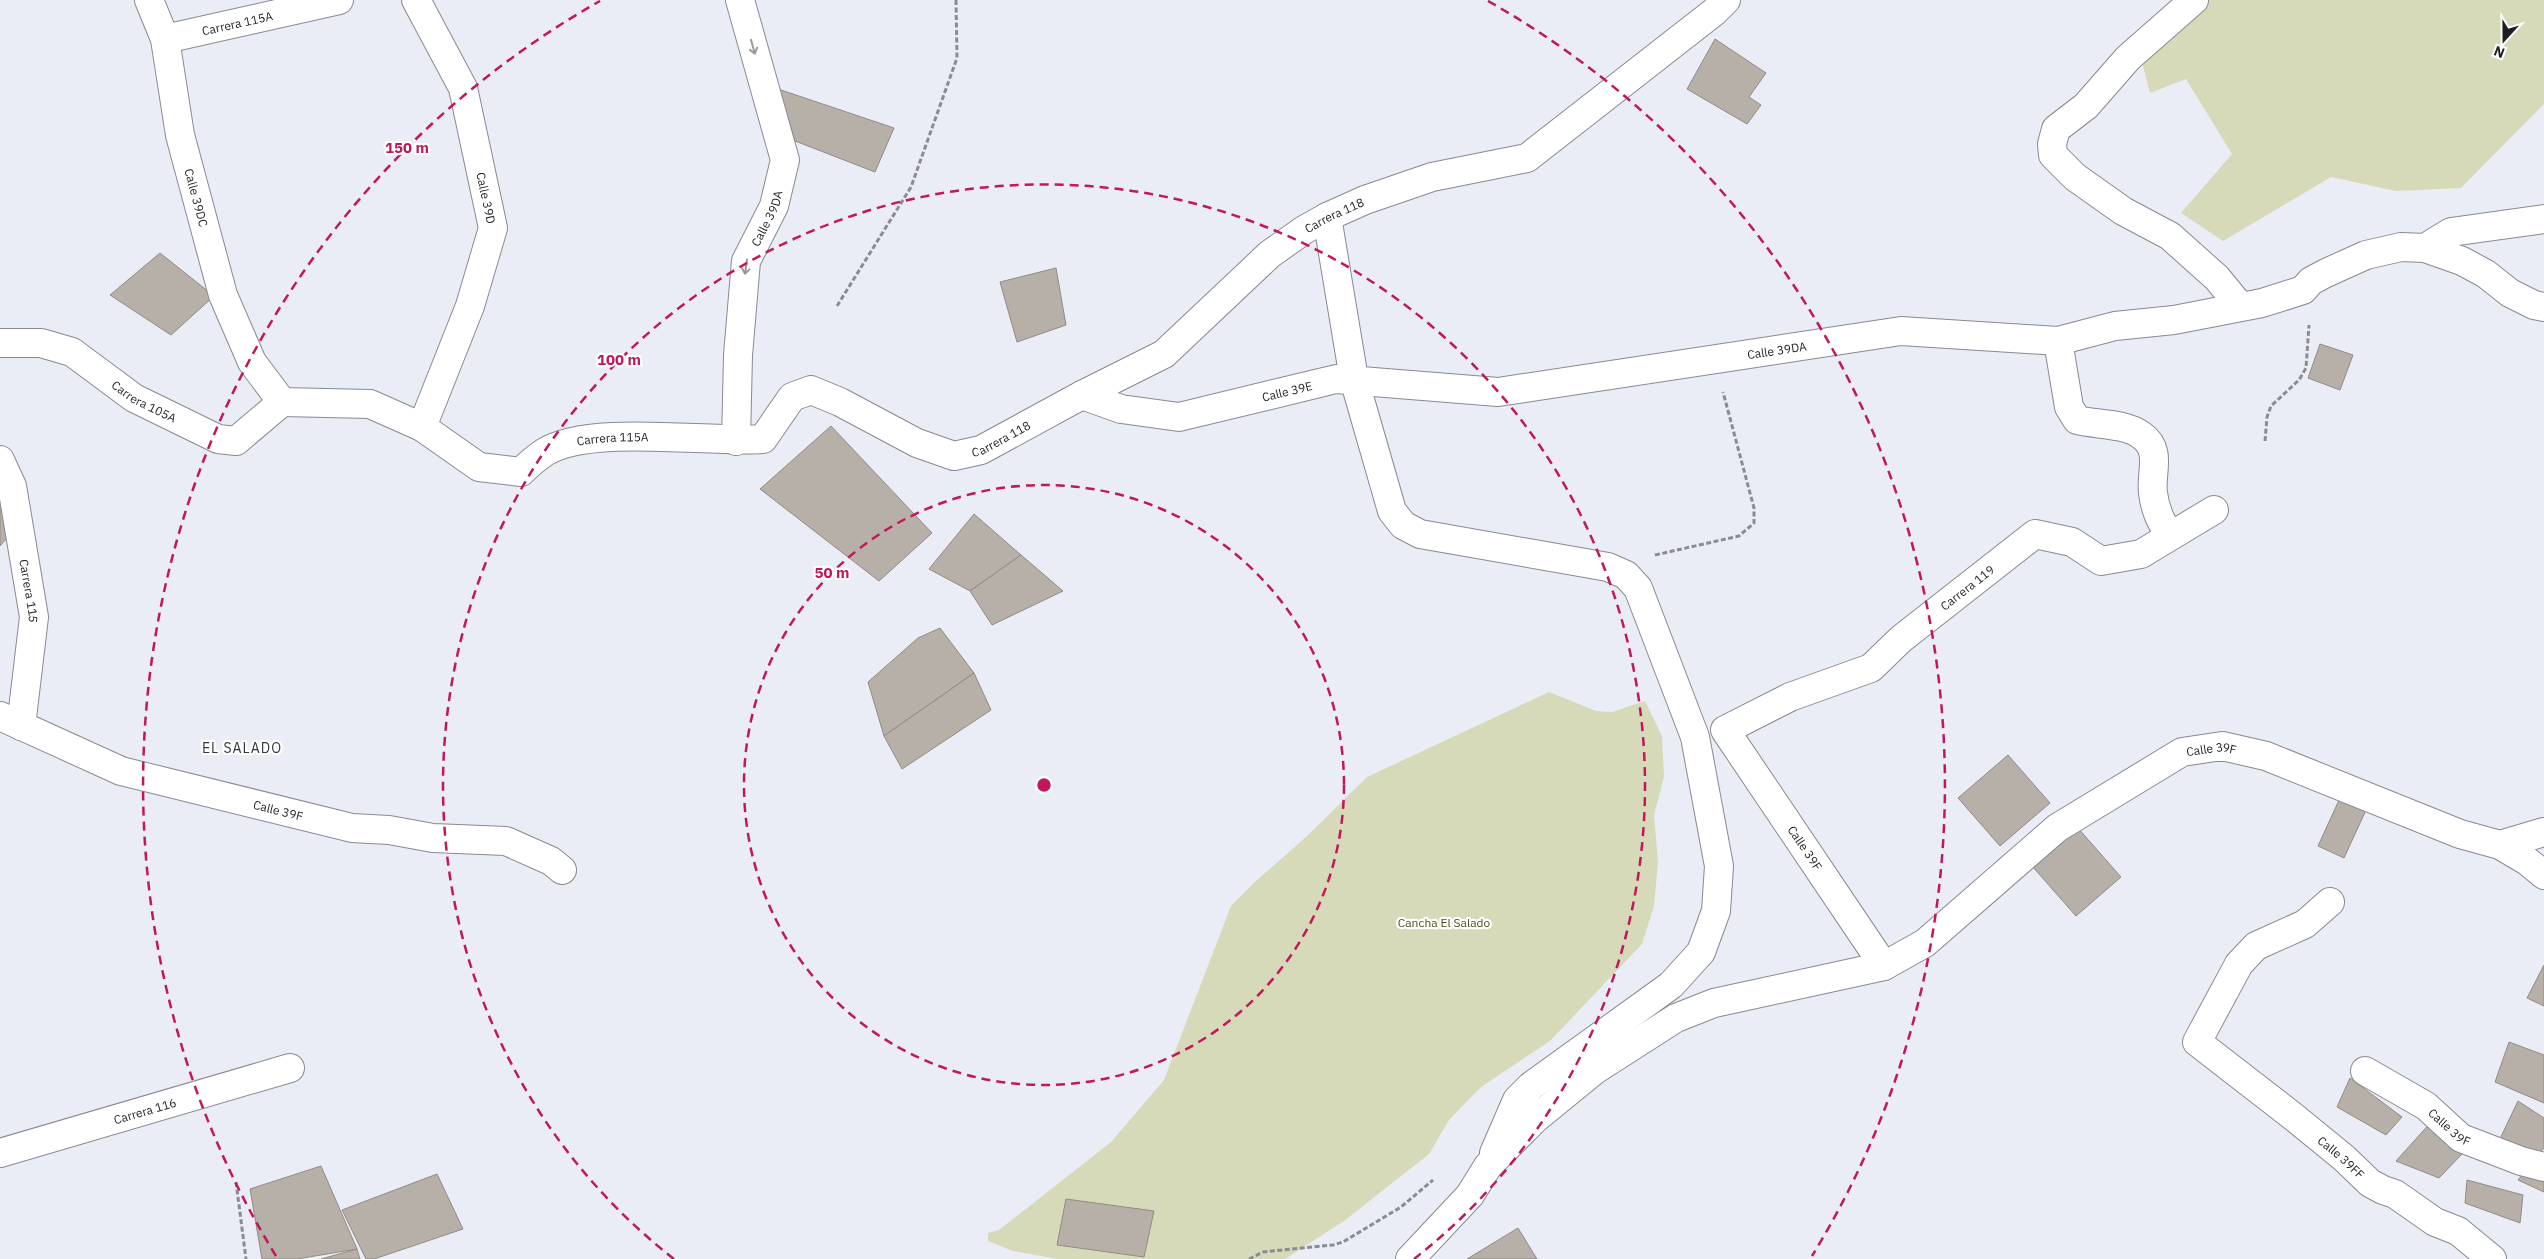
<svg xmlns="http://www.w3.org/2000/svg" width="2544" height="1259" viewBox="0 0 2544 1259" font-family="'IBM Plex Sans',sans-serif">
	<rect width="100%" height="100%" fill="#eaecf6"/>
	<!-- green -->
	<g fill="#d7dab9">
		<polygon points="2206,0 2544,0 2544,104 2461,188 2396,191 2331,177 2223,241 2181,213 2232,154 2186,79 2150,93 2141,58"/>
		<polygon points="1549,692 1596,711 1612,712 1645,701 1662,736 1664,777 1654,815 1658,862 1654,906 1642,944 1550,1041 1481,1087 1449,1120 1429,1154 1344,1221 1285,1259 1057,1259 1013,1251 988,1241 988,1233 999,1230 1111,1142 1164,1080 1231,906 1256,881 1306,837 1367,777"/>
	</g>
	<!-- building -->
	<g fill="#b7b0a8" stroke="#918b83">
		<polygon points="1715,39 1766,73 1749,97 1761,105 1747,124 1687,89"/>
		<polygon points="778,89 894,128 875,172 795,141"/>
		<polygon points="160,253 214,296 171,335 110,295"/>
		<polygon points="1056,268 1066,325 1017,342 1000,282"/>
		<polygon points="2320,344 2353,355 2340,390 2308,378"/>
		<polygon points="831,426 932,533 879,581 760,489"/>
		<polygon points="0,507 15,529 0,546"/>
		<polygon points="974,514 1021,555 970,591 929,569"/>
		<polygon points="1021,555 1063,591 992,625 970,591"/>
		<polygon points="940,628 974,673 884,736 868,682 918,638"/>
		<polygon points="974,673 991,710 902,769 884,736"/>
		<polygon points="2008,755 2050,803 2000,846 1958,798"/>
		<polygon points="2340,798 2366,810 2344,858 2318,846"/>
		<polygon points="2077,827 2121,877 2076,916 2032,866"/>
		<polygon points="2544,965 2544,1006 2527,998"/>
		<polygon points="2509,1042 2544,1055 2544,1103 2495,1082"/>
		<polygon points="2350,1078 2402,1117 2386,1135 2337,1107"/>
		<polygon points="2518,1101 2544,1118 2544,1148 2539,1154 2497,1145"/>
		<polygon points="2433,1120 2463,1153 2439,1178 2396,1161"/>
		<polygon points="321,1166 357,1249 297,1259 262,1259 250,1189"/>
		<polygon points="2526,1170 2544,1175 2544,1192 2518,1180"/>
		<polygon points="437,1174 463,1229 374,1259 366,1259 342,1210"/>
		<polygon points="2467,1180 2523,1195 2520,1223 2465,1203"/>
		<polygon points="1066,1199 1154,1211 1144,1257 1057,1245"/>
		<polygon points="1518,1228 1537,1259 1467,1259"/>
		<polygon points="357,1249 360,1259 321,1259"/>
	</g>
	<g fill="none" stroke-linecap="round" stroke-linejoin="round">
		<!-- minor casing -->
		<g stroke="#888992" stroke-width="30">
			<g id="minor">
				<path id="s1" d="M149 0 165 39 180 135 223 295 252 362 282 402 370 404 422 427 479 467 521 472C528 465 536 458 545 452 591 424 707 443 763 439L792 397 811 390 840 402 917 443 954 456 981 450 1082 395 1164 354 1270 254 1304 230 1327 217 1365 200 1432 177 1527 158 1714 12 1726 0"/>
				<path id="s2" d="M416 0 463 88 493 228 470 306 422 427"/>
				<polyline points="2194,0 2128,58 2086,106 2056,129 2052,144 2053,155 2075,177 2123,211 2170,236 2217,278 2239,305"/>
				<path id="s3" d="M165 39 339 0"/>
				<polyline points="1327,217 1354,379 1392,511 1403,525 1420,534 1608,567 1626,575 1638,588 1695,737 1719,866 1716,911 1701,952 1671,985 1531,1086 1517,1100 1494,1153"/>
				<polyline points="2425,248 2451,232 2544,219"/>
				<path d="M2058 341 2069 407 2077 420C2097 425 2124 423 2141 435 2163 450 2150 473 2153 493 2155 510 2161 522 2170 536"/>
				<path id="s4" d="M0 343H41L72 352 134 398 218 439 236 441 282 402"/>
				<path id="s5" d="M1082 395 1121 409 1179 417 1336 379 1498 392 1901 331 2058 341 2115 326 2174 320 2262 303 2303 290 2311 281 2326 273 2366 255 2401 247 2425 248 2462 261 2486 274 2510 293 2534 305 2544 307"/>
				<path id="s6" d="M736 441 738 355 746 261 774 206 785 160 740 0"/>
				<path id="s7" d="M0 460 12 486 34 617 21 726"/>
				<path id="s8" d="M0 716 121 771 352 828 389 830 433 838 506 841 551 861 562 870"/>
				<polyline points="2500,845 2527,861 2544,875"/>
				<path id="s9" d="M2330 902 2305 924 2256 946 2239 964 2197 1042 2295 1118 2344 1158 2370 1183 2383 1190 2395 1194 2435 1222 2458 1231 2492 1259"/>
				<path id="s10" d="M1884 966 1725 730 1790 697 1871 668 1901 639 2035 534 2072 542 2101 561 2141 554 2214 510"/>
				<path id="s11" d="M2365 1071 2426 1106 2461 1138 2521 1161 2544 1167"/>
				<path id="s12" d="M0 1153 290 1068"/>
				<path id="s13" d="M1410 1259 1470 1195 1488 1166 1535 1119 1595 1070 1676 1018 1714 1003 1884 966 1925 943 2057 828 2182 752 2222 746 2266 756 2460 834 2500 845 2544 832"/>
			</g>
		</g>
		<!-- path -->
		<g stroke="#8a8c92" stroke-width="3" stroke-dasharray="5 2.5" stroke-linecap="butt">
			<polyline points="837,306 911,187 957,58 956,0"/>
			<polyline points="2265,441 2267,417 2271,406 2299,380 2306,368 2309,325"/>
			<polyline points="1655,555 1739,536 1754,523 1754,508 1723,392"/>
			<polyline points="236,1182 246,1259"/>
			<polyline points="1249,1259 1263,1252 1333,1245 1343,1242 1401,1207 1433,1180"/>
		</g>
		<!-- minor -->
		<use href="#minor" stroke="#fff" stroke-width="28"/>
	</g>
	<!-- one-way arrows -->
	<defs><path id="oneway-shaft" d="M-6 0H5M1.5-3L5.5 0L1.5 3" fill="none" stroke-width="1.6" stroke-linecap="round" stroke-linejoin="round" transform="scale(1.25)"/></defs>
	<g stroke="#9a9a9c">
		<use href="#oneway-shaft" transform="translate(753 47) rotate(74)"/>
		<use href="#oneway-shaft" transform="translate(746 267) rotate(98)"/>
	</g>
	<!-- distance rings -->
	<g fill="none" stroke="#c2185b" stroke-width="2.5" stroke-dasharray="9 6">
		<circle cx="1044" cy="785" r="300"/>
		<path d="M674 1259A601 601 0 1 1 1414 1259"/>
		<path d="M276 1256A901 901 0 0 1 600 1M1488 1A901 901 0 0 1 1812 1256"/>
	</g>
	<g text-anchor="middle" dominant-baseline="central" stroke-width="4.5" stroke-linejoin="round" paint-order="stroke">
		<!-- street labels -->
		<g font-size="12" fill="#1e1f22" stroke="#fff">
			<text stroke="none"><textPath href="#s3" startOffset="74">Carrera 115A</textPath></text>
			<text stroke="none"><textPath href="#s1" startOffset="204">Calle 39DC</textPath></text>
			<text stroke="none"><textPath href="#s2" startOffset="212">Calle 39D</textPath></text>
			<text stroke="none"><textPath href="#s1" startOffset="1621">Carrera 118</textPath></text>
			<text stroke="none"><textPath href="#s6" startOffset="228">Calle 39DA</textPath></text>
			<text stroke="none"><textPath href="#s5" startOffset="706">Calle 39DA</textPath></text>
			<text stroke="none"><textPath href="#s5" startOffset="211">Calle 39E</textPath></text>
			<text stroke="none"><textPath href="#s4" startOffset="161">Carrera 105A</textPath></text>
			<text stroke="none"><textPath href="#s1" startOffset="1216">Carrera 118</textPath></text>
			<text stroke="none"><textPath href="#s1" startOffset="786">Carrera 115A</textPath></text>
			<text stroke="none"><textPath href="#s10" startOffset="569">Carrera 119</textPath></text>
			<text stroke="none"><textPath href="#s7" startOffset="135">Carrera 115</textPath></text>
			<text stroke="none"><textPath href="#s13" startOffset="975">Calle 39F</textPath></text>
			<text stroke="none"><textPath href="#s8" startOffset="295">Calle 39F</textPath></text>
			<text transform="translate(1805 848) rotate(56)">Calle 39F</text>
			<text stroke="none"><textPath href="#s12" startOffset="151">Carrera 116</textPath></text>
			<text stroke="none"><textPath href="#s11" startOffset="102">Calle 39F</textPath></text>
			<text stroke="none"><textPath href="#s9" startOffset="385">Calle 39FF</textPath></text>
		</g>
		<!-- park labels -->
		<g font-size="12" fill="#4c4e18" stroke="#fff">
			<text x="1444" y="922">Cancha El Salado</text>
		</g>
		<!-- neighbourhood labels -->
		<g font-size="14" letter-spacing="1" fill="#34353d" stroke="#fff">
			<text x="242" y="748">EL SALADO</text>
		</g>
	</g>
	<circle cx="1044" cy="785" r="8" fill="#c2185b" stroke="#fff" stroke-width="2.5"/>
	<g font-size="15" text-anchor="middle" font-weight="bold" fill="#c2185b" stroke="#fff" stroke-width="4.5" stroke-linejoin="round" paint-order="stroke">
		<text x="407" y="153">150 m</text>
		<text x="619" y="365">100 m</text>
		<text x="832" y="578">50 m</text>
	</g>
	<!-- north arrow -->
	<g transform="translate(2504 40) rotate(201)" stroke="#ffffff" stroke-width="4" paint-order="stroke">
	<path d="M0-4L9 19L0 12L-9 19Z" fill="#1e1f22"/>
	<text y="-8" font-size="14" font-weight="bold" text-anchor="middle" fill="#1e1f22">N</text>
	</g>
</svg>
